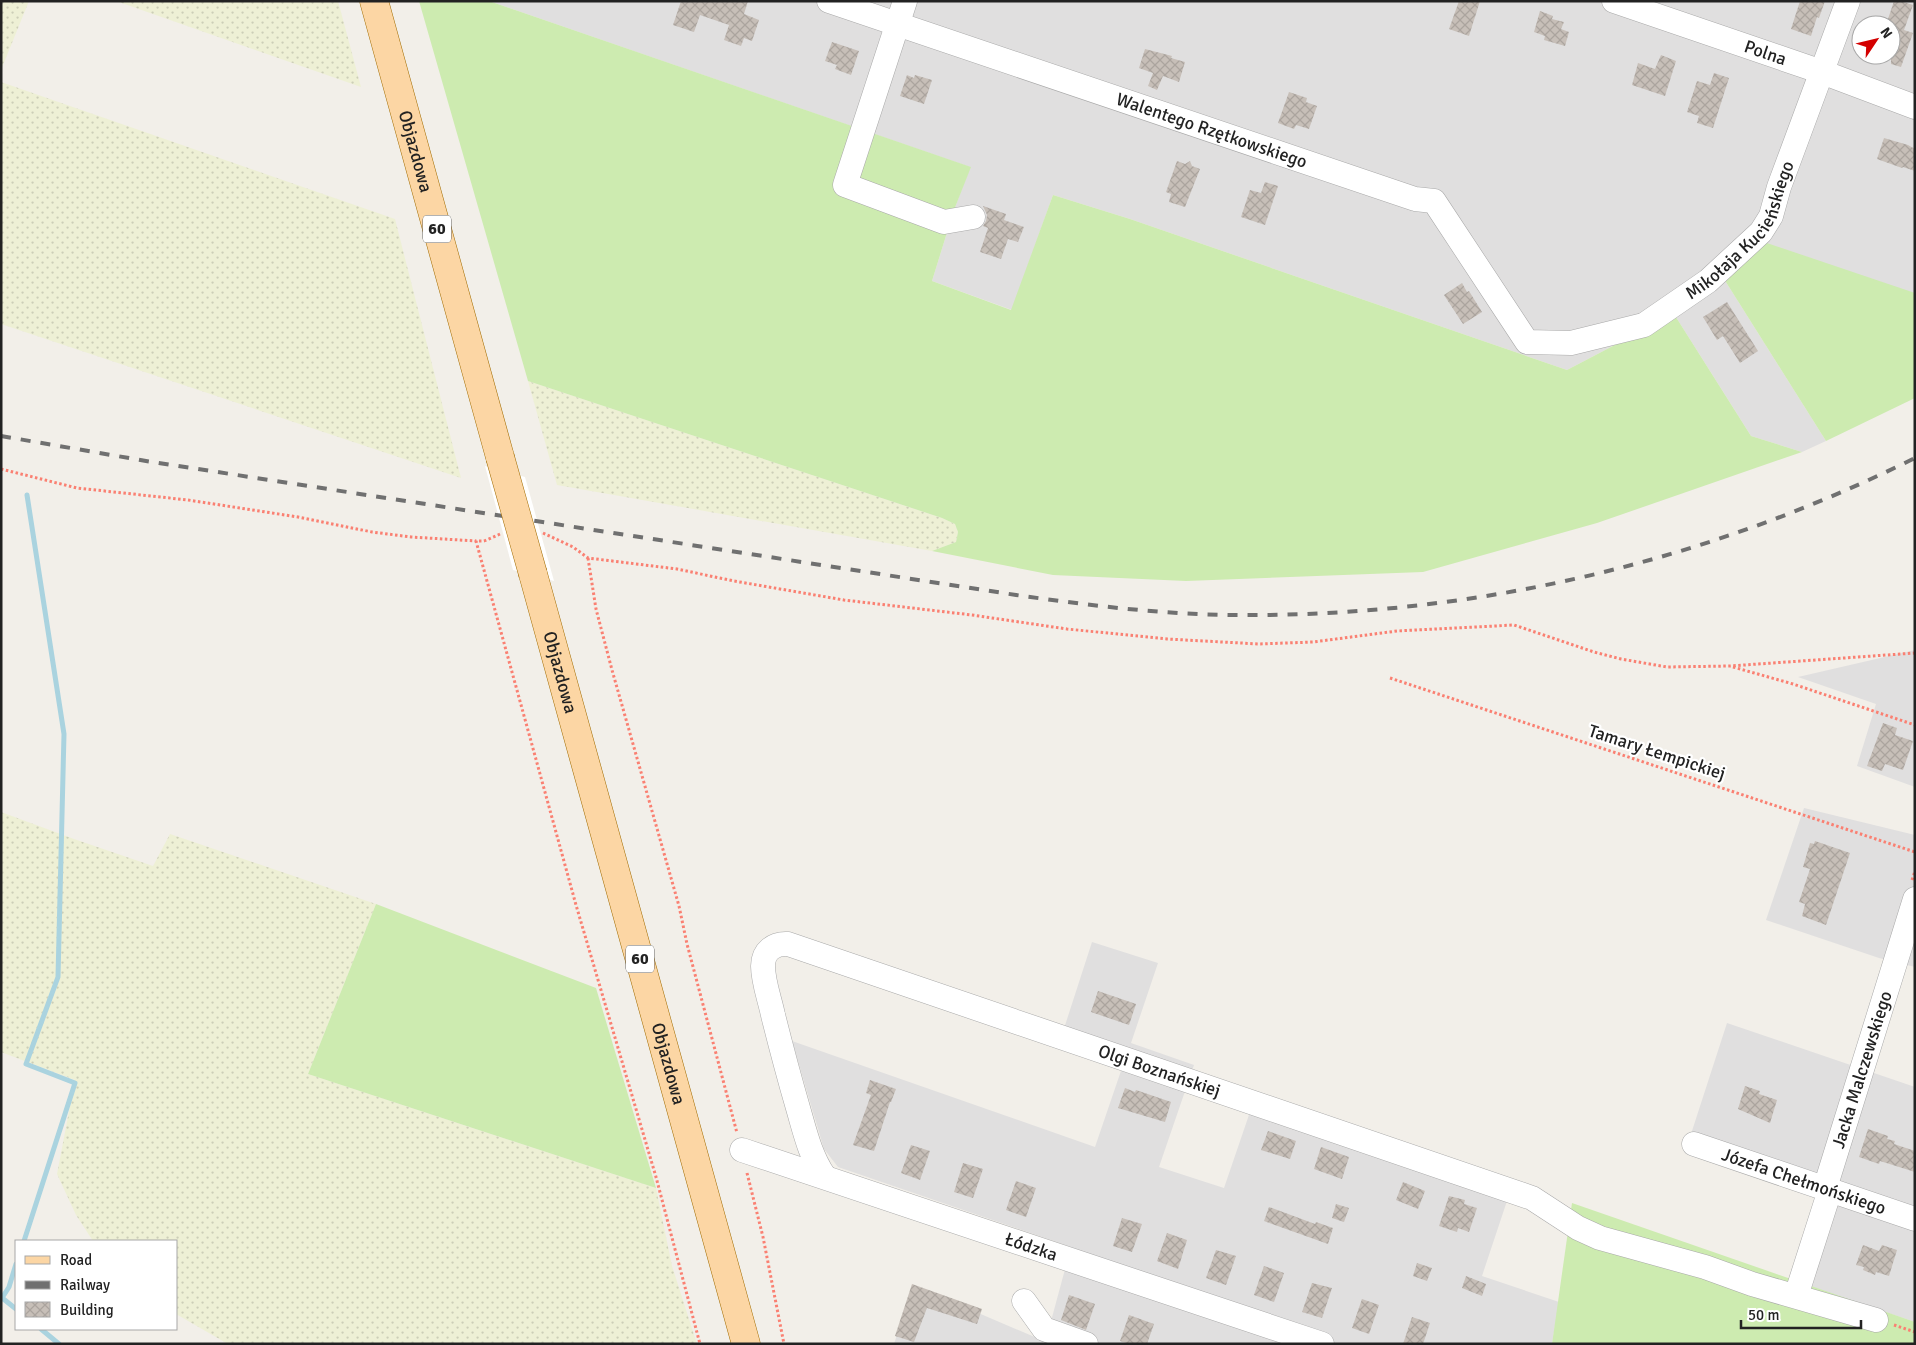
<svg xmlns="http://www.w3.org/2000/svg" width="1916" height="1345" viewBox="0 0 1916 1345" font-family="Signika,sans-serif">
	<defs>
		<pattern id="farmland-dots" width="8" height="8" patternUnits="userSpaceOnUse" patternTransform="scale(1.25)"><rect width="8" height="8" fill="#eef0d5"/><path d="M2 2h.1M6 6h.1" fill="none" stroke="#ccceb7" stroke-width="1.8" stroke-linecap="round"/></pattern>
		<pattern id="building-cross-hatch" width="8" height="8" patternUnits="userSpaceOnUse" patternTransform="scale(1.25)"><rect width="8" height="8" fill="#c7bfb8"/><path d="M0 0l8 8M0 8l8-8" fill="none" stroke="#aba49e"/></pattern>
	</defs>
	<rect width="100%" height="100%" fill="#f2efe9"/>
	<!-- residential -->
	<g fill="#e0dfdf" fill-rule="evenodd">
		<path d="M489 1H1915V293L1724 279 1826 441 1802 452 1751 436 1674 314 1567 370 1130 219 1053 195 1012 310 932 281 954 210 970 167ZM1861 25H1891V55H1861Z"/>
		<polygon points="1915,650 1915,787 1857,766 1876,704 1798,677"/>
		<polygon points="1804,808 1915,835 1915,967 1879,958 1766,920"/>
		<polygon points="1092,942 1158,963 1131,1043 1194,1065 1159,1167 1224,1188 1251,1109 1507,1201 1482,1276 1559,1302 1552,1344 1068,1344 1047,1336 1071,1247 838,1167 824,1149 792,1041 1095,1147 1123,1065 1059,1044"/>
		<polygon points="1727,1023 1915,1087 1915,1322 1807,1286 1838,1186 1691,1134"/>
		<polygon points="913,1285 1051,1344 894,1344"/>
	</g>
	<!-- farmland -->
	<g fill="url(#farmland-dots)">
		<polygon points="1,1 29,1 1,70"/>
		<polygon points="116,1 338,1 361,87"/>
		<polygon points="1,82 395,219 461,478 1,324"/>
		<polygon points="528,381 942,518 955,524 958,532 956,542 932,551 557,485"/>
		<polygon points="1,812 74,839 153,866 170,834 376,904 308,1074 656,1188 672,1266 697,1344 228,1344 176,1314 176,1241 93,1241 76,1215 57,1174 75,1080 1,1052"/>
	</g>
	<!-- grass -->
	<g fill="#cdebb0">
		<polygon points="419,1 489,1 971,167 954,210 932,281 1011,310 1053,195 1130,219 1567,370 1674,314 1751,436 1802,452 1597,523 1423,572 1186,581 1053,575 932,551 956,542 958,532 955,524 942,518 528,381"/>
		<polygon points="1764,242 1915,293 1915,398 1826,441 1724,279"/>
		<polygon points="376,904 596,988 656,1188 308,1074"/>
		<polygon points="1572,1203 1915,1322 1915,1344 1552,1344"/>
	</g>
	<!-- pier -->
	<polygon fill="#fff" points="485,466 525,477 554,581 513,570"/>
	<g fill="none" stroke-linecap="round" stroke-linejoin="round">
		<!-- stream -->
		<g stroke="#aad3df" stroke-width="5">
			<polyline points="24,1241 75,1083 26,1064 58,977 64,734 27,495"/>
			<polyline points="1,1297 16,1309"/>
			<polyline points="2,1298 9,1287 16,1264"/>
			<polyline points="41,1329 59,1344"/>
		</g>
	</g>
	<!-- building -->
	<g fill="url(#building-cross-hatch)">
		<polygon points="681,1 748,1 744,14 759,20 752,41 744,38 741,46 724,40 729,25 700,15 694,32 673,25"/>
		<polygon points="1459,1 1480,1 1469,36 1449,29"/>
		<polygon points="1800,1 1825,1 1819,18 1817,17 1811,36 1791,29"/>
		<polygon points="1894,1 1901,1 1913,5 1904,30 1913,33 1901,67 1891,64 1891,25 1886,25"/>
		<polygon points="1540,11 1553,16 1552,19 1564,22 1561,29 1569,32 1565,46 1544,40 1545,36 1534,32"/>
		<polygon points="832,42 859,51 851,75 835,69 837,65 825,61"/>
		<polygon points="1145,49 1172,56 1171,58 1185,62 1179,82 1163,76 1157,90 1148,86 1153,73 1139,68"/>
		<polygon points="1661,55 1676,61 1665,96 1632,85 1638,63 1655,69"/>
		<polygon points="1714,73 1729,78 1713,128 1697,123 1699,116 1687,112 1697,81 1710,85"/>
		<polygon points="907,75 914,78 915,75 932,80 924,104 900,96"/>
		<polygon points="1289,92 1307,98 1306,102 1317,106 1309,129 1296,125 1294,129 1278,123"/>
		<polygon points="1884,138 1908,145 1915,149 1915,171 1903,167 1902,168 1877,159"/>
		<polygon points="1177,161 1185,164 1190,161 1192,166 1200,169 1185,207 1169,202 1171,194 1166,192"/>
		<polygon points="1265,182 1278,186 1265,225 1241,217 1250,190 1261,193"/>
		<polygon points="983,206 1006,214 1004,220 1024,227 1018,242 1008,239 1001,259 980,252 988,228 983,226 986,221 987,215"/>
		<polygon points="1462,283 1467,292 1469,291 1482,312 1463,324 1444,295"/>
		<polygon points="1727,302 1758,351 1740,363 1723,336 1717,340 1703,317"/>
		<polygon points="1883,723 1897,728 1895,735 1913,741 1903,770 1885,764 1882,771 1867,766"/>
		<polygon points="1815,841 1850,853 1826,925 1802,916 1805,904 1799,902 1810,869 1803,867 1810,843 1814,844"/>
		<polygon points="1098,991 1136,1004 1129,1025 1091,1012"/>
		<polygon points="870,1080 896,1089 891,1102 890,1102 874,1151 853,1145 871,1095 866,1093"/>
		<polygon points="1745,1086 1760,1091 1759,1094 1777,1100 1770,1123 1738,1109"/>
		<polygon points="1125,1088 1135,1092 1136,1090 1171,1102 1165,1122 1118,1108"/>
		<polygon points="1868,1129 1888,1136 1887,1139 1895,1141 1894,1144 1915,1151 1915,1172 1880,1161 1879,1164 1859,1157"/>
		<polygon points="1268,1131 1296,1141 1290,1159 1261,1150"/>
		<polygon points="911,1145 930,1151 920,1180 901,1173"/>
		<polygon points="1321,1147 1349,1157 1342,1179 1314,1169"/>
		<polygon points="963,1163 983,1169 973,1198 954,1192"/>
		<polygon points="1016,1181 1036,1188 1026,1217 1006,1210"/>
		<polygon points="1403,1182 1425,1191 1418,1209 1396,1200"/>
		<polygon points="1449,1196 1465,1200 1464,1204 1477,1208 1469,1232 1458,1228 1457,1232 1439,1226"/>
		<polygon points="1336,1204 1349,1208 1344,1222 1332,1218"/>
		<polygon points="1269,1207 1315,1224 1316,1222 1333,1228 1328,1244 1264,1221"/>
		<polygon points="1122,1218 1142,1224 1132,1252 1113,1246"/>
		<polygon points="1167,1233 1187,1240 1178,1269 1157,1261"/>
		<polygon points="1863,1245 1879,1251 1882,1245 1897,1250 1889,1276 1876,1272 1875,1275 1863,1270 1864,1267 1856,1265"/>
		<polygon points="1216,1250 1236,1256 1226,1285 1206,1278"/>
		<polygon points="1417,1263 1432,1268 1427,1281 1413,1276"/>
		<polygon points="1264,1266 1284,1273 1274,1302 1254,1295"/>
		<polygon points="1466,1276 1486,1284 1482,1296 1462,1288"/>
		<polygon points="1312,1283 1332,1288 1322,1318 1302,1312"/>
		<polygon points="912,1284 982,1309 977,1324 927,1308 914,1342 895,1336"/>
		<polygon points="1069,1295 1095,1304 1086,1330 1061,1320"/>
		<polygon points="1362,1299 1379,1305 1369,1334 1352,1328"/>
		<polygon points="1129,1315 1154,1324 1147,1344 1130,1344 1120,1341"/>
		<polygon points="1412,1317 1430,1323 1423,1344 1403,1344"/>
	</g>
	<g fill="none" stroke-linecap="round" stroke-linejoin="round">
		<!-- minor casing -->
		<g stroke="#a9a9a9" stroke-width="25">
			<g id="minor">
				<path id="s1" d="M829 1 1415 199 1434 201 1527 342 1571 343 1644 325 1708 281 1761 232 1771 216 1779 187 1848 1"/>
				<polyline points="905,1 845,185 944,222 973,217"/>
				<path id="s2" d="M1614 1 1822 72 1915 107"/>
				<path id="s3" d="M1694 1144 1915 1219"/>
				<path id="s4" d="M742 1150 1322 1344"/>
				<path id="s5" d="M824 1176C810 1155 805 1132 798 1108 789 1077 781 1047 773 1015 770 1000 763 982 763 966 763 951 774 943 788 944L1532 1198 1578 1228 1600 1238 1705 1267 1752 1284 1876 1320"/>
				<path id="s6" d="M1825 1188 1915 899"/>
				<polyline points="1796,1296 1830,1190"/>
				<polyline points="1024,1301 1044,1329 1086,1344"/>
			</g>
		</g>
		<!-- major casing -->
		<g stroke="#a06b00" stroke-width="29">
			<g id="major">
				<path id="s7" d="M374 1 500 457"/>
				<path id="s8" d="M533 574 746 1344"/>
			</g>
		</g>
		<!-- path -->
		<g stroke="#fa8072" stroke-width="3" stroke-dasharray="2.5 2.5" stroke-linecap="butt">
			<polyline points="1,469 77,488 188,500 298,517 372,532 411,537 476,541"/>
			<polyline points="543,533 573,547 588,558 677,569 734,581 844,600 972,615 1067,629 1167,639 1259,644 1313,642 1397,631 1514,625 1594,652 1621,659 1667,667 1730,666 1915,653"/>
			<polyline points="500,534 484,541 476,541 576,905 656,1177 700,1344"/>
			<polyline points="588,558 596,609 612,670 679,906 687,944 737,1133"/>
			<polyline points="1733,667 1793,684 1915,725"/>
			<polyline points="1390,678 1915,852"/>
			<polyline points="1912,880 1915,871"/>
			<polyline points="747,1173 763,1237 784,1344"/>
			<polyline points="1894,1325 1915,1332"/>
		</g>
		<!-- minor -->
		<use href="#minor" stroke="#fff" stroke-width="24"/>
		<!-- major -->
		<use href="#major" stroke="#fcd6a4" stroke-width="28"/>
		<!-- rail -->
		<path stroke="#707070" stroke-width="4" stroke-dasharray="10 10" stroke-linecap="butt" d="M1 436 146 461 1016 595C1087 605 1158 614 1229 615 1468 618 1701 564 1915 458"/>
		<!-- major-bridge casing -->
		<g stroke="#a06b00" stroke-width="29" stroke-linecap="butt">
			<polyline id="major-bridge" points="500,457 533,574"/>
		</g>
		<!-- major-bridge -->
		<use href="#major-bridge" stroke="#fcd6a4" stroke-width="28"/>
	</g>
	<g text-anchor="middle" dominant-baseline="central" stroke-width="4.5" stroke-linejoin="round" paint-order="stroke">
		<!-- shield labels -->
		<g fill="#fff" stroke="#646464" stroke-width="1">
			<rect x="423" y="215.5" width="28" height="27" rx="4"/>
			<rect x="626" y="945.5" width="28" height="27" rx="4"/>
		</g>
		<g font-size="16" font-weight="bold" fill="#222">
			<text x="437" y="229">60</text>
			<text x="640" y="959">60</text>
		</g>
		<!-- street labels -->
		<g font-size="18" fill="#222" stroke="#fff">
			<text stroke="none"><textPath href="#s2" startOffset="160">Polna</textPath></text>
			<text stroke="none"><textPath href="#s1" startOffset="404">Walentego Rzętkowskiego</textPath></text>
			<text stroke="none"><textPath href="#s7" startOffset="156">Objazdowa</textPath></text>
			<text stroke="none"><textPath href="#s1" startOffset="1065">Mikołaja Kucieńskiego</textPath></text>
			<text stroke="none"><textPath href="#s8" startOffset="102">Objazdowa</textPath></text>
			<text transform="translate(1657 752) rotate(18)">Tamary Łempickiej</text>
			<text stroke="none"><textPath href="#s8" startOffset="508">Objazdowa</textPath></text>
			<text stroke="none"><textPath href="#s6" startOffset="124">Jacka Malczewskiego</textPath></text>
			<text stroke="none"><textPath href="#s5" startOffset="650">Olgi Boznańskiej</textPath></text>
			<text stroke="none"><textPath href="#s3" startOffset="116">Józefa Chełmońskiego</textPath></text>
			<text stroke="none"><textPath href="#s4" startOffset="305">Łódzka</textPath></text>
		</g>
	</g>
	<!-- border -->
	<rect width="1916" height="1345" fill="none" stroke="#222222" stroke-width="5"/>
	<!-- legend -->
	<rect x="15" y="1240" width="162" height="90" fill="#ffffff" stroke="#a7a7a7"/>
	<rect x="25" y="1256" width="25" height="8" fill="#fcd6a4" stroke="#a7a7a7"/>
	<text x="60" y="1265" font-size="15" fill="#222222">Road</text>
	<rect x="25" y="1281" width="25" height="8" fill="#707070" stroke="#a7a7a7"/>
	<text x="60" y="1290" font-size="15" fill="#222222">Railway</text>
	<rect x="25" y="1302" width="25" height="15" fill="url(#building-cross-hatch)" stroke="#a7a7a7"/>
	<text x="60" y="1315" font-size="15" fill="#222222">Building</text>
	<!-- north arrow -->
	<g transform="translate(1876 40) rotate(55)"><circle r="24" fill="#ffffff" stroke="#a7a7a7"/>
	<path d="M0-4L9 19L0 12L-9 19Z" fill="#d40000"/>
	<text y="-8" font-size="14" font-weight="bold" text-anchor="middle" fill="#222222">N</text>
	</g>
	<!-- scale -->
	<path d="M1741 1320v8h120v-8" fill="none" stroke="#222222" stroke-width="2.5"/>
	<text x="1748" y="1320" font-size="15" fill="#222222" stroke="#ffffff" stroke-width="4" paint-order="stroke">50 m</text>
</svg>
